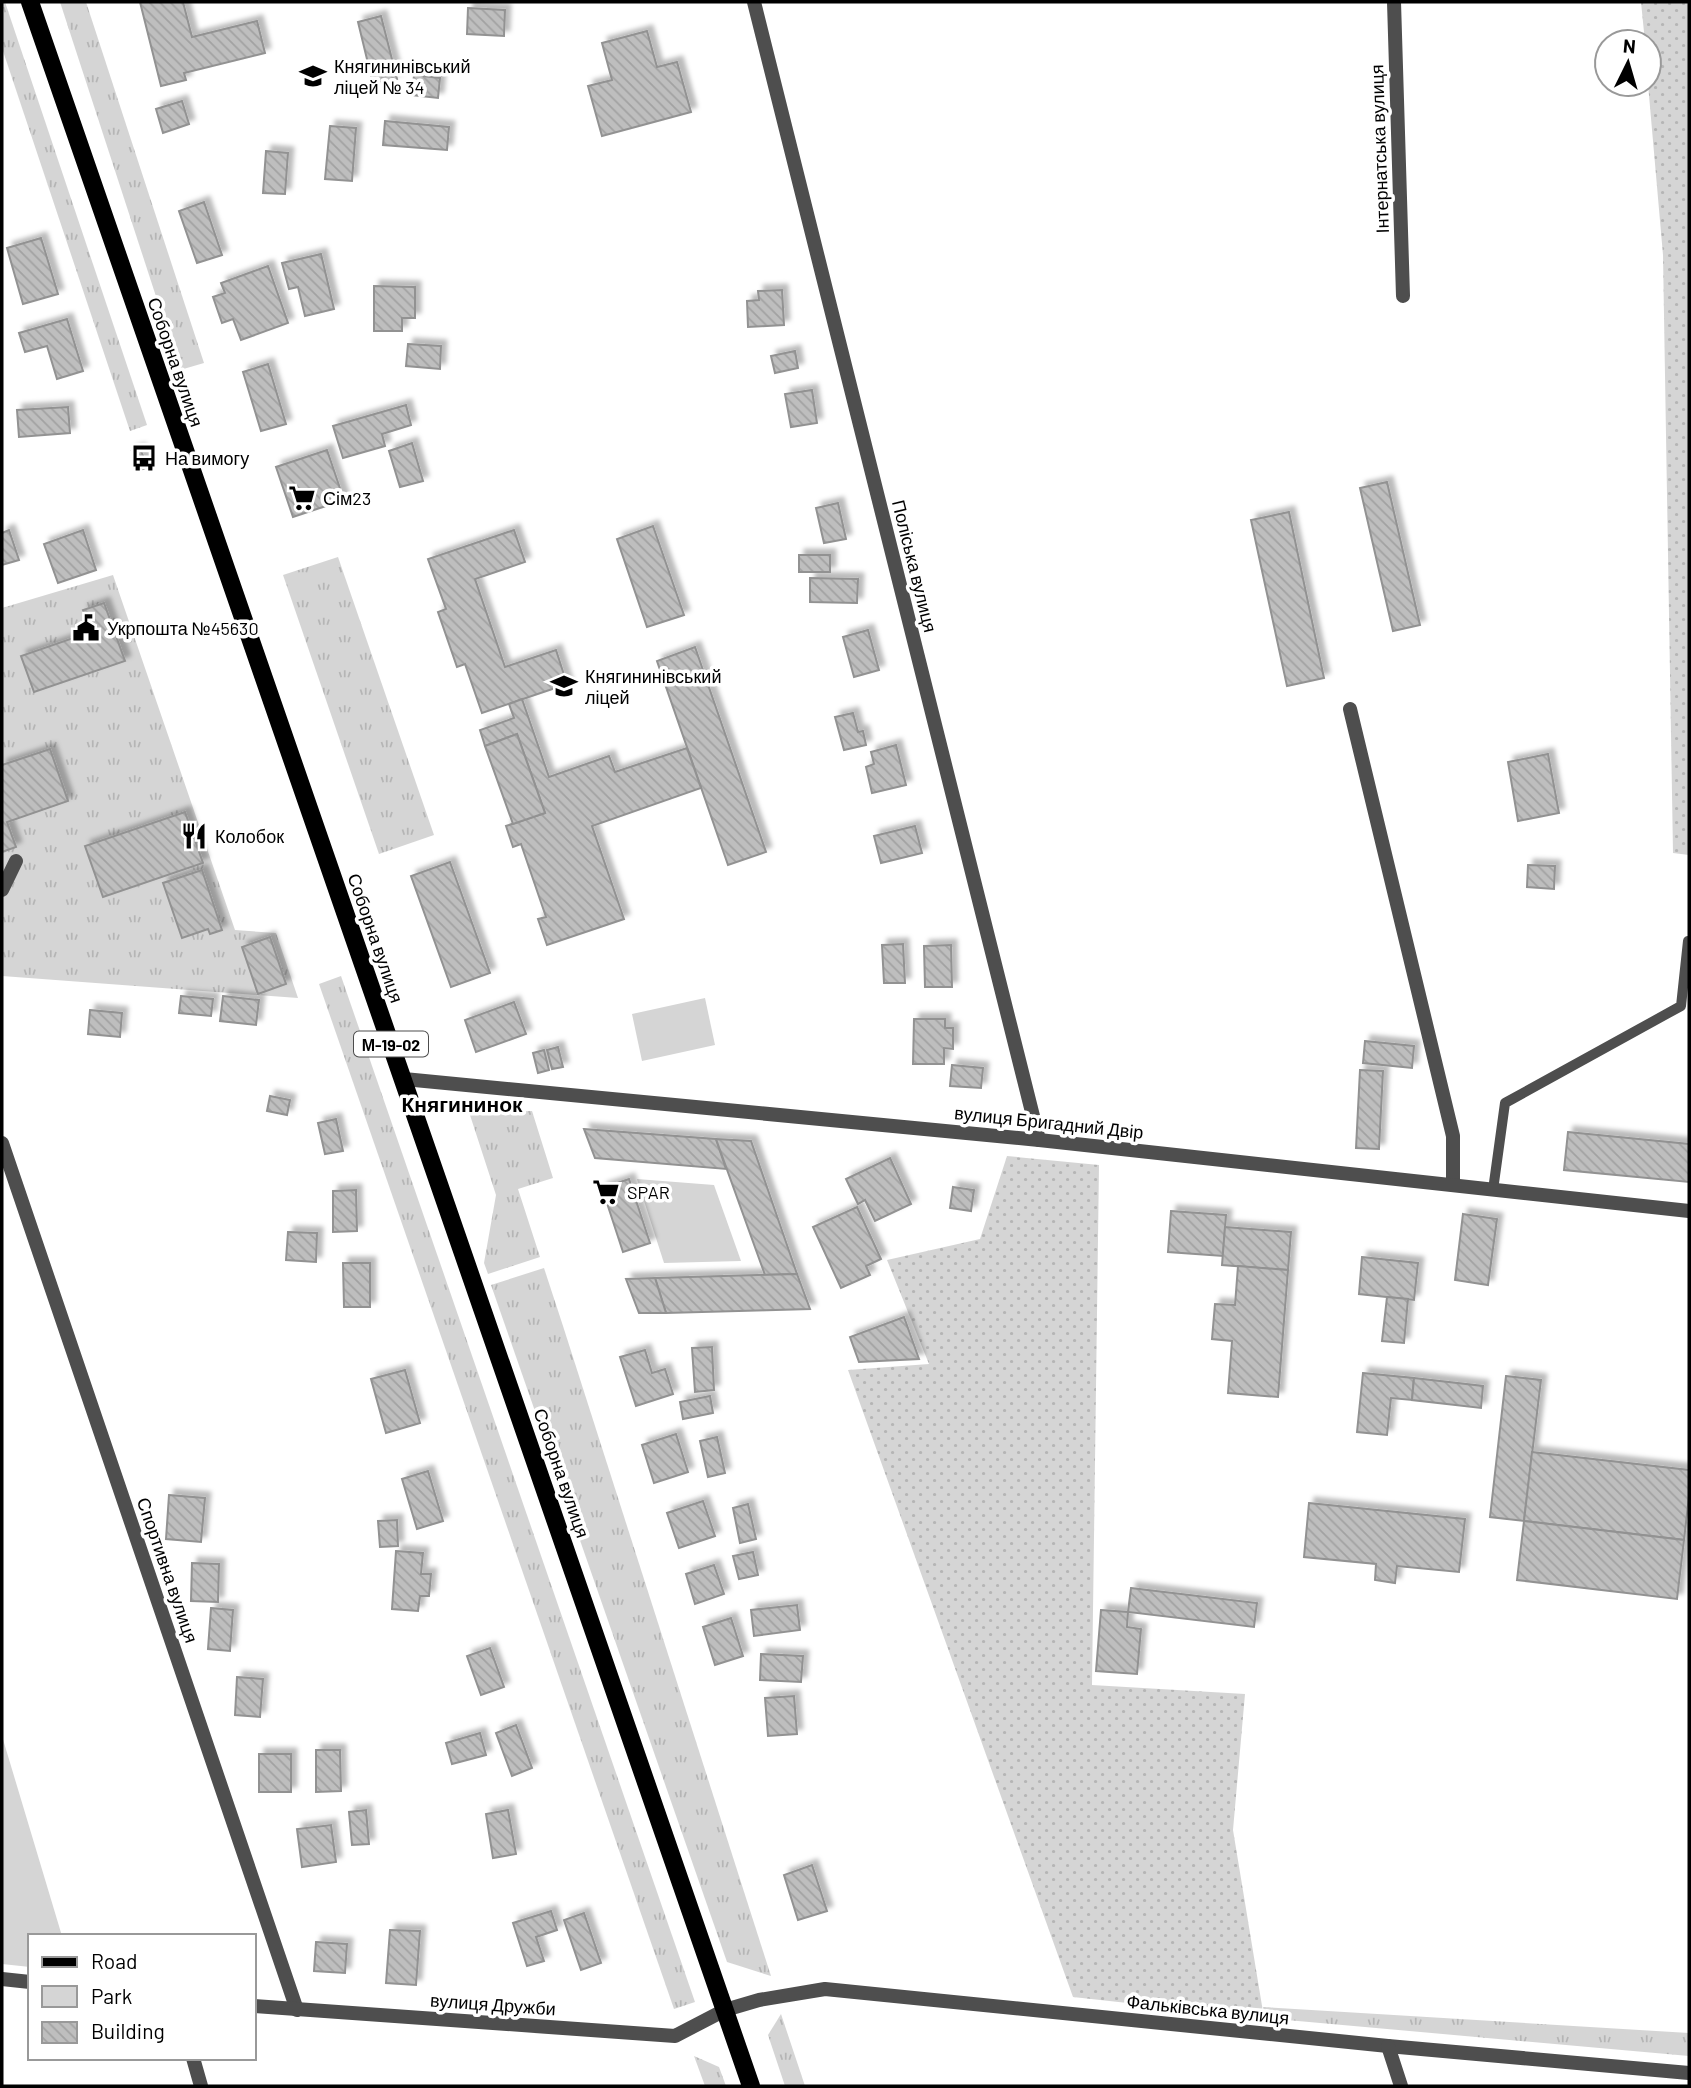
<svg xmlns="http://www.w3.org/2000/svg" width="1691" height="2088" viewBox="0 0 1691 2088" font-family="Barlow,sans-serif">
	<defs>
		<pattern id="grass-tufts" width="24" height="20" patternUnits="userSpaceOnUse" patternTransform="scale(1.75)"><rect width="24" height="20" fill="#d5d5d5"/><path d="M3 7l-1-3M5 7V3M7 7l1-3M15 17l-1-3M17 17v-4M19 17l1-3" fill="none" stroke="#b5b5b5"/></pattern>
		<pattern id="garden-dots" width="8" height="8" patternUnits="userSpaceOnUse" patternTransform="scale(1.75)"><rect width="8" height="8" fill="#d5d5d5"/><path d="M2 2h.1M6 6h.1" fill="none" stroke="#b5b5b5" stroke-width="1.8" stroke-linecap="round"/></pattern>
		<pattern id="building-back-hatch" width="6" height="6" patternUnits="userSpaceOnUse" patternTransform="scale(1.75)"><rect width="6" height="6" fill="#bebebe"/><path d="M-1 5l2 2M0 0l6 6M5-1l2 2" fill="none" stroke="#a2a2a2"/></pattern>
		<filter id="shadow"><feDropShadow dx="5.5" dy="-5.5" stdDeviation="2" flood-color="#0004"/></filter>
	</defs>
	<rect width="100%" height="100%" fill="#fff"/>
	<!-- grass -->
	<g fill="url(#grass-tufts)">
		<polygon points="2,2 5,2 147,425 130,431 2,48"/>
		<polygon points="60,2 86,2 204,363 180,370"/>
		<polygon points="338,557 434,835 379,854 283,575"/>
		<polygon points="113,575 235,930 276,933 298,998 2,976 2,608"/>
		<polygon points="341,976 695,2002 674,2009 319,984"/>
		<polygon points="532,1111 553,1178 518,1189 540,1257 488,1274 484,1263 496,1195 469,1112"/>
		<polygon points="544,1268 563,1326 771,1976 727,1962 491,1285"/>
		<polygon points="1263,2007 1689,2033 1689,2056 1264,2018"/>
		<polygon points="781,2014 805,2086 785,2086 768,2035"/>
		<polygon points="694,2056 719,2067 726,2086 705,2086"/>
	</g>
	<!-- park -->
	<g fill="#d5d5d5">
		<polygon points="705,998 715,1045 642,1061 632,1014"/>
		<polygon points="637,1179 714,1185 741,1261 664,1263"/>
		<polygon points="2,1736 62,1936 30,1936 30,1967 2,1964"/>
	</g>
	<!-- garden -->
	<g fill="url(#garden-dots)">
		<polygon points="1641,2 1689,2 1689,855 1673,853 1663,255 1648,84 1649,42 1645,42"/>
		<polygon points="1007,1156 1099,1165 1092,1685 1245,1694 1233,1830 1264,2018 1073,1997 848,1370 929,1364 887,1260 980,1239"/>
	</g>
	<!-- building -->
	<g fill="url(#building-back-hatch)" stroke="#929292" stroke-width="2" filter="url(#shadow)">
		<polygon points="140,2 183,2 192,37 257,21 265,53 184,73 186,80 161,86"/>
		<polygon points="468,8 505,10 504,36 467,34"/>
		<polygon points="381,16 397,79 373,84 358,22"/>
		<polygon points="647,31 657,67 677,62 691,112 602,136 588,86 612,80 602,43"/>
		<polygon points="414,75 440,78 438,98 412,95"/>
		<polygon points="182,101 189,124 163,133 156,109"/>
		<polygon points="385,121 449,127 447,150 383,145"/>
		<polygon points="330,126 356,128 352,181 325,179"/>
		<polygon points="266,151 288,153 285,194 263,193"/>
		<polygon points="204,202 222,255 197,263 179,211"/>
		<polygon points="41,238 58,294 23,304 7,248"/>
		<polygon points="321,254 334,309 305,316 298,287 289,289 282,263"/>
		<polygon points="268,266 288,323 241,340 233,319 222,323 213,297 225,293 221,283"/>
		<polygon points="374,286 415,287 415,318 402,318 402,331 374,331"/>
		<polygon points="782,290 784,325 748,327 747,301 759,300 758,291"/>
		<polygon points="67,319 83,371 57,379 47,346 25,352 19,333"/>
		<polygon points="408,344 441,346 440,369 406,366"/>
		<polygon points="795,351 798,368 775,373 771,356"/>
		<polygon points="268,364 286,424 261,431 243,372"/>
		<polygon points="812,390 817,423 791,427 785,394"/>
		<polygon points="406,405 411,425 382,434 385,446 343,458 333,426"/>
		<polygon points="68,407 70,433 19,437 17,410"/>
		<polygon points="412,443 423,481 400,487 389,451"/>
		<polygon points="140,449 148,467 140,470 132,451"/>
		<polygon points="327,450 344,500 293,517 276,467"/>
		<polygon points="1387,482 1420,625 1393,631 1360,488"/>
		<polygon points="838,503 846,539 824,543 816,508"/>
		<polygon points="1289,512 1324,678 1287,686 1251,520"/>
		<polygon points="653,526 684,615 647,627 617,539"/>
		<polygon points="9,530 19,560 2,565 2,533"/>
		<polygon points="83,530 96,570 58,583 44,544"/>
		<polygon points="514,530 525,562 475,579 505,667 556,650 567,684 482,713 465,664 457,667 438,612 446,609 428,559"/>
		<rect x="799" y="555" width="31" height="17"/>
		<polygon points="810,578 858,579 857,603 810,602"/>
		<polygon points="104,603 125,661 34,692 21,656 91,632 83,610"/>
		<polygon points="868,630 879,670 854,677 843,637"/>
		<polygon points="695,647 766,852 728,865 657,661"/>
		<polygon points="522,699 549,777 609,756 615,772 687,748 701,788 592,826 624,919 547,945 538,919 546,917 521,844 513,847 506,826 545,813 517,734 485,746 480,730 514,718 509,704"/>
		<polygon points="853,713 858,732 863,731 866,745 844,750 835,717"/>
		<polygon points="517,734 545,813 513,824 485,746"/>
		<polygon points="896,745 906,785 872,793 866,767 874,764 871,752"/>
		<polygon points="50,749 68,801 7,822 16,847 2,852 2,765"/>
		<polygon points="1548,754 1559,813 1518,821 1508,762"/>
		<polygon points="185,812 203,863 103,897 85,846"/>
		<polygon points="915,826 922,853 881,863 874,836"/>
		<polygon points="450,862 490,973 451,987 411,876"/>
		<polygon points="1528,865 1555,866 1554,889 1527,887"/>
		<polygon points="202,870 222,930 210,934 208,929 182,938 163,883"/>
		<polygon points="270,937 286,984 258,994 242,947"/>
		<polygon points="903,944 905,983 884,983 882,945"/>
		<polygon points="951,945 952,987 925,987 924,946"/>
		<polygon points="181,996 213,999 211,1016 179,1013"/>
		<polygon points="223,996 259,1000 256,1025 220,1021"/>
		<polygon points="514,1002 526,1034 476,1052 465,1020"/>
		<polygon points="90,1010 122,1013 120,1037 88,1034"/>
		<polygon points="914,1019 945,1019 945,1028 953,1028 953,1049 944,1048 944,1064 913,1064"/>
		<polygon points="1365,1041 1414,1046 1412,1068 1363,1063"/>
		<polygon points="558,1047 563,1067 552,1069 547,1050"/>
		<polygon points="544,1050 549,1070 538,1073 533,1053"/>
		<polygon points="952,1065 983,1068 981,1088 950,1086"/>
		<polygon points="1360,1070 1383,1071 1379,1149 1356,1148"/>
		<polygon points="270,1096 290,1100 287,1115 267,1111"/>
		<polygon points="336,1119 343,1151 325,1154 318,1123"/>
		<polygon points="584,1129 716,1139 726,1169 595,1158"/>
		<polygon points="1568,1132 1689,1144 1689,1182 1564,1170"/>
		<polygon points="716,1139 751,1141 797,1274 765,1275"/>
		<polygon points="890,1158 911,1204 875,1221 865,1200 858,1204 846,1179"/>
		<polygon points="629,1179 650,1243 623,1252 602,1188"/>
		<polygon points="953,1187 974,1190 971,1211 950,1208"/>
		<polygon points="356,1190 357,1231 333,1232 333,1191"/>
		<polygon points="857,1207 881,1259 866,1266 870,1275 841,1288 813,1227"/>
		<polygon points="1171,1211 1226,1215 1223,1256 1168,1252"/>
		<polygon points="1463,1214 1497,1219 1488,1285 1455,1280"/>
		<polygon points="1225,1227 1291,1232 1288,1270 1222,1265"/>
		<polygon points="288,1232 317,1233 316,1262 286,1260"/>
		<polygon points="1362,1257 1418,1263 1414,1300 1359,1294"/>
		<polygon points="343,1263 370,1263 370,1307 344,1307"/>
		<polygon points="1238,1266 1288,1270 1278,1397 1228,1393 1232,1341 1212,1339 1215,1304 1235,1305"/>
		<polygon points="797,1274 810,1309 666,1313 655,1278"/>
		<polygon points="655,1278 666,1313 639,1313 626,1279"/>
		<polygon points="1387,1297 1408,1299 1404,1343 1382,1341"/>
		<polygon points="904,1317 919,1359 859,1362 850,1337"/>
		<polygon points="712,1347 714,1390 695,1392 692,1348"/>
		<polygon points="645,1350 652,1373 665,1369 673,1394 636,1406 620,1357"/>
		<polygon points="405,1370 420,1423 386,1433 371,1379"/>
		<polygon points="1363,1373 1414,1378 1412,1400 1391,1398 1387,1435 1357,1432"/>
		<polygon points="1506,1376 1541,1380 1524,1521 1490,1517"/>
		<polygon points="1414,1378 1483,1386 1481,1408 1412,1400"/>
		<polygon points="710,1396 713,1413 683,1419 680,1402"/>
		<polygon points="676,1434 688,1472 654,1483 642,1445"/>
		<polygon points="717,1437 725,1473 708,1477 700,1441"/>
		<polygon points="1532,1452 1689,1470 1689,1496 1684,1540 1524,1521"/>
		<polygon points="428,1471 443,1521 417,1529 402,1479"/>
		<polygon points="169,1495 205,1498 201,1542 166,1539"/>
		<polygon points="703,1501 715,1536 679,1548 667,1513"/>
		<polygon points="1309,1503 1465,1519 1459,1572 1397,1566 1395,1583 1375,1580 1376,1564 1304,1557"/>
		<polygon points="748,1504 756,1539 740,1543 733,1508"/>
		<polygon points="397,1520 398,1546 380,1547 378,1521"/>
		<polygon points="1524,1521 1684,1540 1677,1599 1517,1580"/>
		<polygon points="396,1551 423,1553 421,1574 431,1574 429,1596 420,1596 418,1611 392,1609"/>
		<polygon points="753,1552 758,1575 739,1579 733,1556"/>
		<polygon points="192,1563 219,1564 218,1602 191,1601"/>
		<polygon points="714,1565 724,1594 695,1604 686,1574"/>
		<polygon points="1131,1588 1257,1603 1254,1627 1128,1612"/>
		<polygon points="797,1605 800,1630 754,1636 751,1610"/>
		<polygon points="211,1608 233,1610 230,1651 208,1649"/>
		<polygon points="1101,1610 1128,1612 1127,1627 1141,1629 1137,1674 1096,1671"/>
		<polygon points="731,1618 743,1656 715,1665 703,1627"/>
		<polygon points="490,1648 504,1687 481,1695 467,1656"/>
		<polygon points="761,1654 803,1656 801,1682 760,1680"/>
		<polygon points="237,1677 263,1679 260,1717 235,1715"/>
		<polygon points="794,1696 797,1734 768,1736 765,1698"/>
		<polygon points="516,1725 532,1768 512,1776 496,1733"/>
		<polygon points="480,1733 486,1755 452,1764 446,1743"/>
		<polygon points="316,1750 340,1750 341,1791 316,1792"/>
		<rect x="259" y="1754" width="32" height="38"/>
		<polygon points="366,1810 369,1844 352,1845 349,1812"/>
		<polygon points="508,1810 516,1854 493,1858 486,1814"/>
		<polygon points="331,1825 336,1862 302,1867 297,1829"/>
		<polygon points="812,1865 827,1911 798,1920 784,1875"/>
		<polygon points="551,1911 557,1930 536,1937 544,1961 527,1966 513,1923"/>
		<polygon points="584,1913 601,1963 581,1970 564,1920"/>
		<polygon points="390,1930 420,1931 416,1985 386,1983"/>
		<polygon points="316,1942 347,1944 345,1973 314,1971"/>
	</g>
	<g fill="none" stroke-linecap="round" stroke-linejoin="round">
		<!-- service -->
		<polyline stroke="#4e4e4e" stroke-width="10" points="1493,1190 1505,1103 1681,1006 1688,941"/>
		<!-- minor -->
		<g stroke="#4e4e4e" stroke-width="14">
			<polyline points="754,2 1039,1140"/>
			<polyline points="1394,2 1403,296"/>
			<polyline points="1350,709 1453,1136 1453,1185"/>
			<polyline points="2,890 16,861"/>
			<polyline points="404,1079 1039,1140 1689,1211"/>
			<polyline points="2,1143 297,2010"/>
			<polyline points="2,1979 30,1982"/>
			<polyline points="254,2006 675,2036 725,2010 759,2000 825,1989 1388,2046 1689,2073"/>
			<polyline points="1388,2046 1401,2086"/>
			<polyline points="193,2058 201,2086"/>
		</g>
		<!-- primary -->
		<polyline stroke="#000" stroke-width="18" points="30,2 751,2086"/>
	</g>
	<!-- icons -->
	<defs>
		<g id="school-bare" transform="scale(2.1)"><path d="M0-5L7-2L0 1L-7-2ZM-4 1L0 2.5L4 1V4Q0 6-4 4Z" fill="#000" stroke="#fff" stroke-width="2.5" paint-order="stroke"/></g>
		<g id="bus-bare" transform="scale(2.1)"><path d="M-5-6H5V4H4V6H2V4H-2V6H-4V4H-5ZM-3.5-4V0h7V-4ZM-3.5 1.2v1.5H-2V1.2ZM2 1.2v1.5H3.5V1.2Z" fill="#000" stroke="#fff" stroke-width="2.5" paint-order="stroke"/></g>
		<g id="supermarket-bare" transform="scale(2.1)"><path d="M-6-5.5h2.5l.6 2H6L4.5 2H-2.5L-4.4-4H-6ZM-1.5 3.2a1.3 1.3 0 1 0 .1 0ZM3 3.2a1.3 1.3 0 1 0 .1 0Z" fill="#000" stroke="#fff" stroke-width="2.5" paint-order="stroke"/></g>
		<g id="civic-bare" transform="scale(2.1)"><path d="M-.6-6.5H3V-4.5H.6V-3L4-1V1h2V6H-6V1h2V-1L-.6-3ZM-1.2 2.5V6h2.4V2.5Z" fill="#000" stroke="#fff" stroke-width="2.5" paint-order="stroke"/></g>
		<g id="restaurant-bare" transform="scale(2.1)"><path d="M-5-6h1v4h1v-4h1v4h1v-4h1v5L-1.5 .5V6h-2V.5L-5-1ZM5-6V6H3V1.5H1.5Q1.5-4 5-6Z" fill="#000" stroke="#fff" stroke-width="2.5" paint-order="stroke"/></g>
	</defs>
	<g fill-rule="evenodd">
		<use href="#school-bare" x="313" y="76"/>
		<use href="#bus-bare" x="144" y="458"/>
		<use href="#supermarket-bare" x="302" y="498"/>
		<use href="#civic-bare" x="86" y="628"/>
		<use href="#school-bare" x="564" y="686"/>
		<use href="#restaurant-bare" x="194" y="836"/>
		<use href="#supermarket-bare" x="606" y="1192"/>
	</g>
	<g text-anchor="middle" dominant-baseline="central" stroke-width="7" stroke-linejoin="round" paint-order="stroke">
		<!-- shield labels -->
		<rect fill="#fff" stroke="#4c4c4c" stroke-width="2" x="354" y="1031.5" width="74" height="25" rx="5"/>
		<g font-size="16" font-weight="bold" fill="#000">
			<text x="391" y="1044">М-19-02</text>
		</g>
		<!-- poi labels -->
		<g font-size="18" fill="#000" stroke="#fff" text-anchor="start">
			<text x="334" y="66">Княгининівський<tspan x="334" dy="21">ліцей № 34</tspan></text>
			<text x="165" y="458">На вимогу</text>
			<text x="323" y="498">Сім23</text>
			<text x="107" y="628">Укрпошта №45630</text>
			<text x="585" y="676">Княгининівський<tspan x="585" dy="21">ліцей</tspan></text>
			<text x="215" y="836">Колобок</text>
			<text x="627" y="1192">SPAR</text>
		</g>
		<!-- street labels -->
		<g font-size="18" fill="#000" stroke="#fff">
			<text transform="translate(1379 149) rotate(-92)">Інтернатська вулиця</text>
			<text transform="translate(176 362) rotate(71)">Соборна вулиця</text>
			<text transform="translate(915 566) rotate(76)">Поліська вулиця</text>
			<text transform="translate(376 938) rotate(71)">Соборна вулиця</text>
			<text transform="translate(1049 1122) rotate(6)">вулиця Бригадний Двір</text>
			<text transform="translate(562 1473) rotate(71)">Соборна вулиця</text>
			<text transform="translate(168 1570) rotate(71)">Спортивна вулиця</text>
			<text transform="translate(493 2004) rotate(4)">вулиця Дружби</text>
			<text transform="translate(1208 2009) rotate(6)">Фальківська вулиця</text>
		</g>
		<!-- quarter labels -->
		<g font-size="21" font-weight="bold" fill="#000" stroke="#fff">
			<text x="462" y="1103">Княгининок</text>
		</g>
	</g>
	<!-- border -->
	<rect width="1691" height="2088" fill="none" stroke="#000000" stroke-width="7"/>
	<!-- legend -->
	<rect x="28" y="1934" width="228" height="126" fill="#ffffff" stroke="#999999" stroke-width="2"/>
	<rect x="42" y="1957" width="35" height="10" fill="#000000" stroke="#999999" stroke-width="2"/>
	<text x="91" y="1969" font-size="21" fill="#000000">Road</text>
	<rect x="42" y="1986" width="35" height="21" fill="#d5d5d5" stroke="#999999" stroke-width="2"/>
	<text x="91" y="2004" font-size="21" fill="#000000">Park</text>
	<rect x="42" y="2022" width="35" height="21" fill="url(#building-back-hatch)" stroke="#999999" stroke-width="2"/>
	<text x="91" y="2039" font-size="21" fill="#000000">Building</text>
	<!-- north arrow -->
	<g transform="translate(1628 63) rotate(5)"><circle r="33" fill="#ffffff" stroke="#999999" stroke-width="2"/>
	<path d="M0-5L12 26L0 18L-12 26Z" fill="#000000"/>
	<text y="-10" font-size="19" font-weight="bold" text-anchor="middle" fill="#000000">N</text>
	</g>
</svg>
